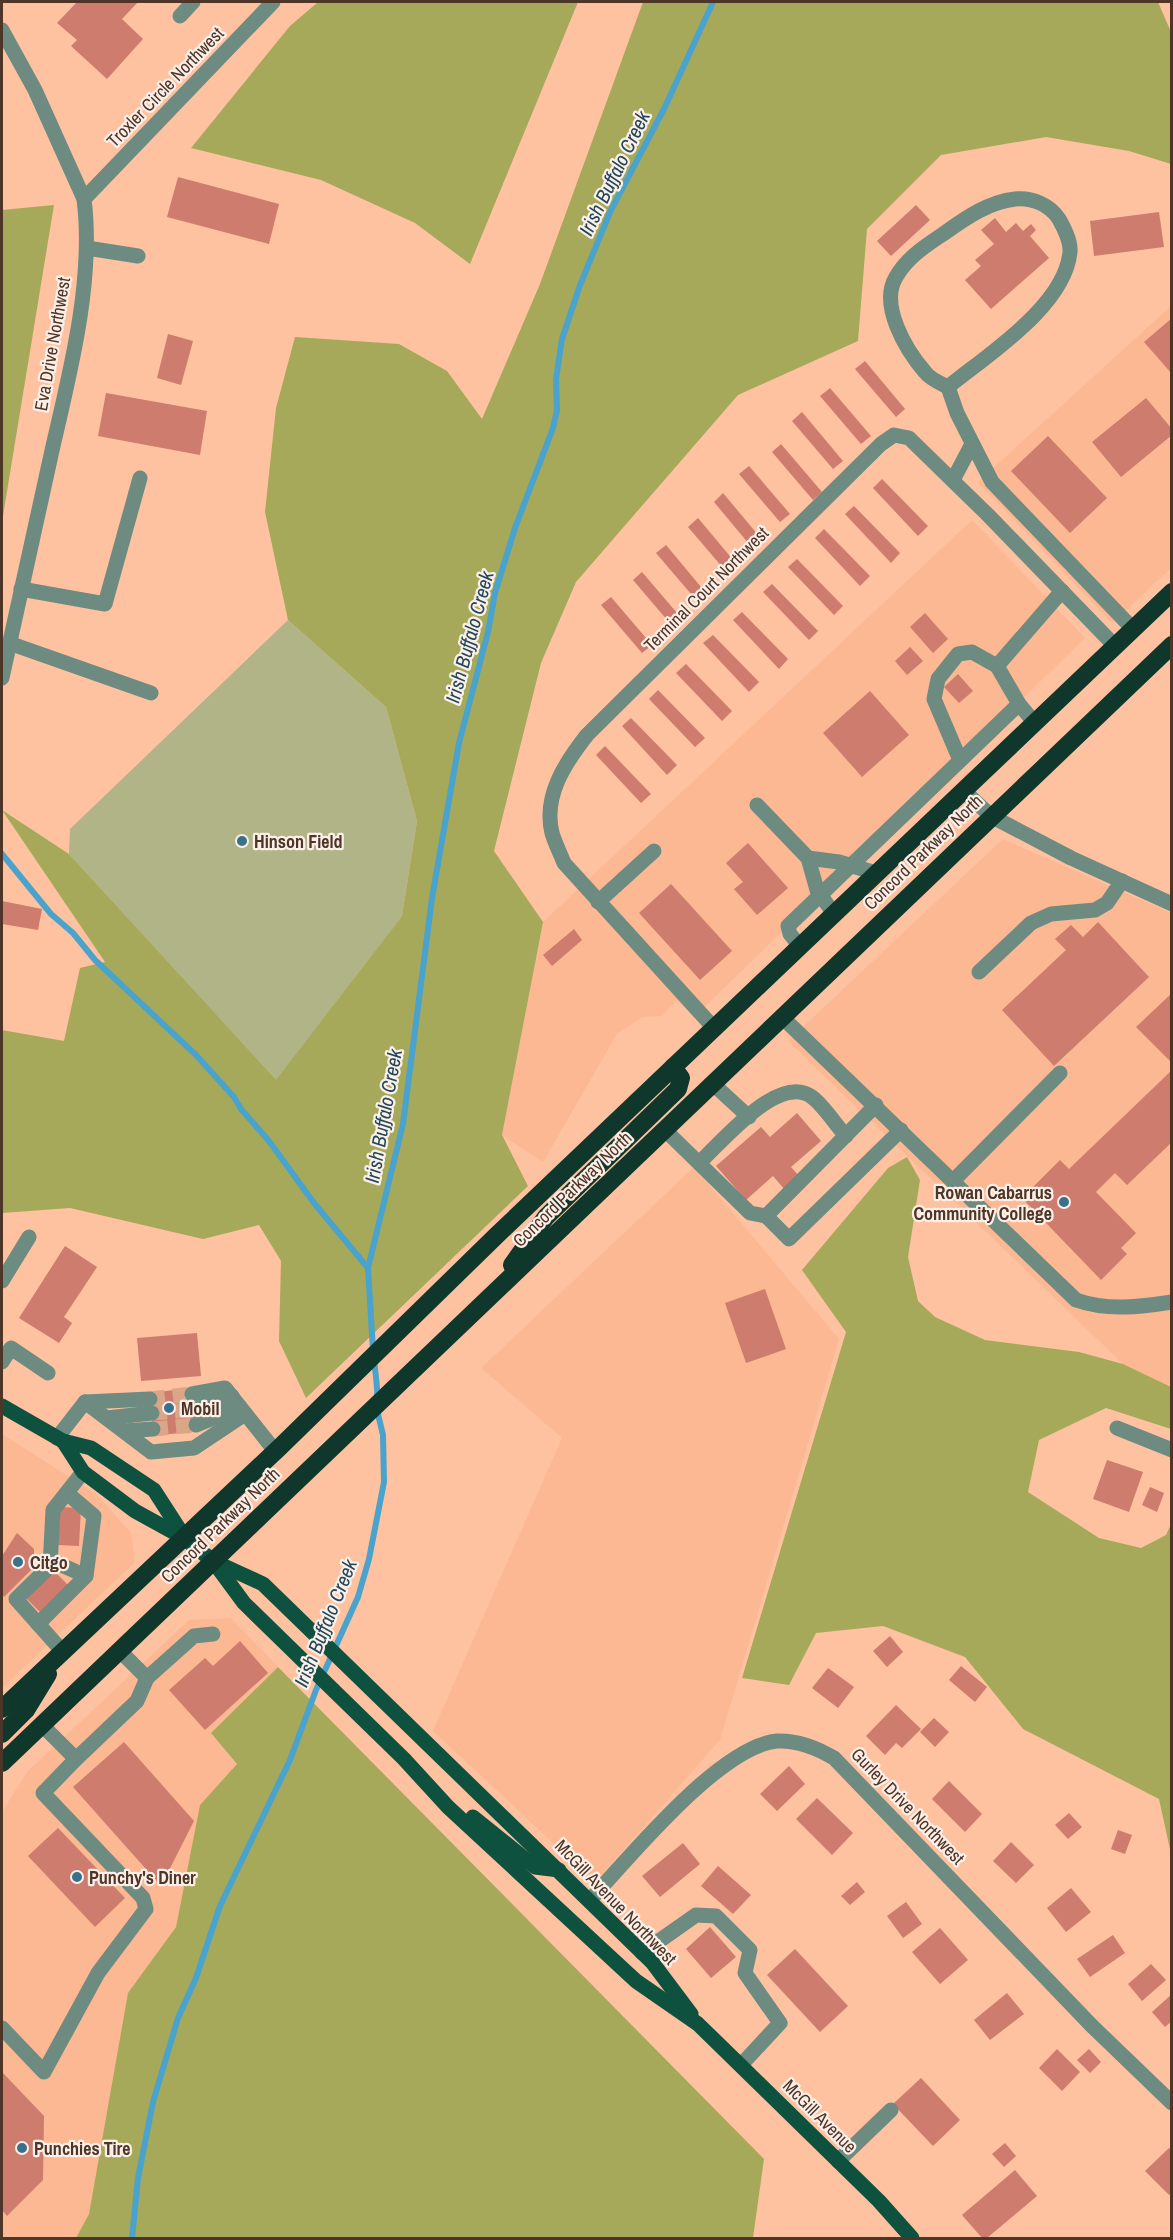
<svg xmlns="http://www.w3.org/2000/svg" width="1173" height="2240" viewBox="0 0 1173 2240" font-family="'Archivo Narrow',sans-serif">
	<rect width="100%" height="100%" fill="#fec2a0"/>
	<!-- built -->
	<g fill="#fbb892">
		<polygon points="1171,306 1171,568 1112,623 978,482"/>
		<polygon points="972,520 1085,638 694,1017 677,1000 662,1016 642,1017 617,1034 543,1162 502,1135 543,922"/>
		<polygon points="1003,839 1171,913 1171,1387 1123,1364 788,1041"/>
		<polygon points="694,1167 839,1339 720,1740 595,1882 433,1731 562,1438 481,1368"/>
		<polygon points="2,1434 96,1494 131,1533 135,1562 2,1688"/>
		<polygon points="231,1618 278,1667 212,1733 237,1764 200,1805 176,1927 128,1993 89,2214 76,2238 2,2238 2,1812 27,1772 189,1620"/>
	</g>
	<!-- green -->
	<polygon fill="#b1b486" points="288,620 386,707 417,821 402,916 276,1081 69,854 70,829"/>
	<!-- forest -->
	<g fill="#a6a959">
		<polygon points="318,2 578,2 470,264 415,223 321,180 191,148 290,26"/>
		<polygon points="643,2 1158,2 1171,32 1171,164 1129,151 1046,137 941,155 867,229 858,341 738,395 576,582 541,663 494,851 543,922 502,1135 528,1186 306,1398 279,1341 281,1261 259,1225 203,1239 70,1208 2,1213 2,1030 64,1041 80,968 105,962 2,810 69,854 276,1080 402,916 417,821 386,707 288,620 265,512 276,408 295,337 399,344 447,371 482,419 540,284"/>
		<polygon points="54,205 2,522 2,210"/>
		<polygon points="907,1157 920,1180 908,1257 918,1301 935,1317 985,1340 1079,1352 1123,1364 1171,1387 1171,1429 1106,1408 1039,1440 1028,1492 1099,1538 1141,1548 1166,1535 1171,1524 1171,1854 1159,1799 1023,1729 965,1657 883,1626 816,1633 789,1685 742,1678 846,1332 802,1270 888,1168"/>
		<polygon points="278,1667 764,2159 753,2238 76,2238 89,2214 128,1993 176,1927 200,1805 237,1764 211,1733"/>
	</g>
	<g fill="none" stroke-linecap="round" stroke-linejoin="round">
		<!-- stream -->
		<g stroke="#4aa3cc" stroke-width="6">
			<polyline points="2,854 51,914 73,933 95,960 196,1055 234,1097 241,1109 269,1141 314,1203 368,1268"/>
			<polyline points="373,1350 368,1268 403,1124 432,898 459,743 488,632 495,593 515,528 553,428 557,410 556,379 562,339 580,285 611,210 665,107 713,2"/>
			<path d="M374 1360C375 1368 378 1391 377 1397"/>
			<polyline points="132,2238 138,2178 153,2102 178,2018 196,1978 220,1906 290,1760 316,1690 358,1597 369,1559 384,1482 383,1435 377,1410"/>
		</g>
	</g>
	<!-- building -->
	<g fill="#cd7c6e">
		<polygon points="77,2 138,2 122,19 143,39 107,79 71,46 77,40 57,23"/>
		<polygon points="178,177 279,204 269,244 167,217"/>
		<polygon points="916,205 930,220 891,256 877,241"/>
		<polygon points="1159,212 1164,247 1094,256 1090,221"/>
		<polygon points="995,218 1006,232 1016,223 1023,231 1031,224 1036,230 1030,236 1049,258 991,309 965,280 981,266 975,260 994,244 981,230"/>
		<polygon points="1172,318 1172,374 1144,342"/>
		<polygon points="168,334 193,341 181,385 157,378"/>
		<polygon points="865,361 905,409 896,417 855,369"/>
		<polygon points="830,388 871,436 861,444 820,396"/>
		<polygon points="106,393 207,411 200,455 98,436"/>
		<polygon points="1146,398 1172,429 1172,435 1121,477 1092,442"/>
		<polygon points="802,412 843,461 833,469 792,421"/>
		<polygon points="1048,436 1107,498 1070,533 1011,471"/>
		<polygon points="781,444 822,492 813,500 772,452"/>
		<polygon points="749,466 790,514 780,522 739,474"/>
		<polygon points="882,479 928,526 918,536 873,488"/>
		<polygon points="723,493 764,542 754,550 714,502"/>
		<polygon points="854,506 900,553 891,563 845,514"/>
		<polygon points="698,518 739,567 729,575 688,527"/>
		<polygon points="824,529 870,576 860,586 815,538"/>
		<polygon points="666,545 706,593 697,601 656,553"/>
		<polygon points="797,559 843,606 834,615 788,567"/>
		<polygon points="642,572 683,620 674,628 633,580"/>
		<polygon points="772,584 818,631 809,640 763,592"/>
		<polygon points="611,597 652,645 642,653 601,605"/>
		<polygon points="742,612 788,659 779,669 733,620"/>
		<polygon points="925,613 948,639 933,653 910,627"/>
		<polygon points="713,635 759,682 749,692 703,643"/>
		<polygon points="910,647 923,661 907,675 895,661"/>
		<polygon points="686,664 732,711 722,721 676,673"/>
		<polygon points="958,674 973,691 959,703 944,687"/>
		<polygon points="658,690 705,738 695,747 649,699"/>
		<polygon points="870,691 909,735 862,777 823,733"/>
		<polygon points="631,718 677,765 667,775 622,726"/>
		<polygon points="605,746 651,794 641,803 596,755"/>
		<polygon points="748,843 788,888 757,915 734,889 743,882 726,863"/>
		<polygon points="671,884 732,951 700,980 639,913"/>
		<polygon points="2,901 42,909 38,930 2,924"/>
		<polygon points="1098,922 1149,977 1054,1066 1002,1010 1066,950 1055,939 1071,925 1083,937"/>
		<polygon points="574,929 582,940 552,966 543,955"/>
		<polygon points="1172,993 1172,1063 1136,1027"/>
		<polygon points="1172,1070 1172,1142 1127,1185 1115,1173 1096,1192 1136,1233 1121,1248 1127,1254 1101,1280 1022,1198 1060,1160 1069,1169"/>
		<polygon points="797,1113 821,1141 791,1167 800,1177 785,1190 773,1176 746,1200 716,1166 761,1127 770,1137"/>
		<polygon points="65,1246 97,1267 64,1317 72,1323 59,1343 19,1318"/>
		<polygon points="765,1289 786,1349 746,1363 725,1303"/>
		<polygon points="197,1333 201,1376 141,1381 137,1338"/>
		<polygon points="192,1388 196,1431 154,1436 149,1393"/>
		<polygon points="1107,1460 1143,1472 1129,1512 1093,1499"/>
		<polygon points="1150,1487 1164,1493 1157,1512 1142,1505"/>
		<polygon points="60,1507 81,1508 79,1546 58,1545"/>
		<polygon points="17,1533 34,1549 34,1567 4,1597 2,1594 2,1556"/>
		<polygon points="54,1571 68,1585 40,1612 26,1598"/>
		<polygon points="890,1636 903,1652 887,1667 873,1651"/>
		<polygon points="240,1641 268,1673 205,1730 169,1690 205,1658 213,1666"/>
		<polygon points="961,1666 987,1687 975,1702 949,1680"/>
		<polygon points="828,1668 854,1687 838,1708 812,1688"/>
		<polygon points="896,1705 921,1729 902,1748 896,1743 885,1755 866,1736"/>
		<polygon points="934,1718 949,1732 935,1747 920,1732"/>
		<polygon points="124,1742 194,1821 161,1886 73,1787"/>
		<polygon points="789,1766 805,1784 777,1811 760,1794"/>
		<polygon points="949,1781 982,1814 965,1832 932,1799"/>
		<polygon points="817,1798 853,1833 832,1855 796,1819"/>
		<polygon points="1069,1813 1082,1827 1068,1839 1055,1825"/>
		<polygon points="58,1828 125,1898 95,1927 28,1856"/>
		<polygon points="1118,1830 1132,1835 1125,1854 1111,1849"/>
		<polygon points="1011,1842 1034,1865 1016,1883 993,1861"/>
		<polygon points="683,1843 700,1864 660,1897 642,1876"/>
		<polygon points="718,1866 751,1895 733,1914 701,1886"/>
		<polygon points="857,1882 865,1892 850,1905 841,1896"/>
		<polygon points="1071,1888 1091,1912 1066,1932 1047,1908"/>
		<polygon points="906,1902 922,1924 903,1938 887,1916"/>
		<polygon points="710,1927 736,1957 711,1978 686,1949"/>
		<polygon points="940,1928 968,1960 940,1984 912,1952"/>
		<polygon points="1113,1935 1125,1953 1090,1977 1077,1959"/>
		<polygon points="795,1949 848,2006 820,2032 767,1975"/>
		<polygon points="1151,1964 1166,1980 1142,2001 1128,1984"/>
		<polygon points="1007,1993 1024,2014 990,2040 974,2020"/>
		<polygon points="1172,1994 1172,2021 1165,2027 1152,2012"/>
		<polygon points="1057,2049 1080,2072 1062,2091 1039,2068"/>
		<polygon points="1089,2049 1101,2062 1090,2073 1077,2060"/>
		<polygon points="2,2072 44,2116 43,2180 7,2216 2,2210"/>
		<polygon points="921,2078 960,2120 933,2146 893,2104"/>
		<polygon points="1005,2143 1016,2156 1004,2167 992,2154"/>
		<polygon points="1169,2148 1172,2150 1172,2192 1169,2195 1145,2171"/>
		<polygon points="1015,2170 1037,2196 987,2238 982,2238 962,2215"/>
	</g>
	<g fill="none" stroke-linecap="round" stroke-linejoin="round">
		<!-- minor-tunnel -->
		<g stroke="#dba688" stroke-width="15" stroke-dasharray="15 8" stroke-linecap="butt">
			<polyline points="150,1399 192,1394"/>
			<polyline points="152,1413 194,1410"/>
			<polyline points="153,1429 196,1425"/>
		</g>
		<!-- minor -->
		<g stroke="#6d8b80" stroke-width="15">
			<polyline points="180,16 193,2"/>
			<path d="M2 30 35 90 84 199C94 278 71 369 53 446 36 524 19 601 2 678"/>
			<polyline points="84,199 273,2"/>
			<polyline points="87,248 138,256"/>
			<path d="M948 387C940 383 930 379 925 372 906 350 879 305 896 277 908 256 927 245 946 232 967 217 989 202 1015 199 1032 197 1050 205 1059 219 1064 228 1071 241 1070 252 1065 306 987 355 948 387L957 413 992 482 1133 629"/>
			<polyline points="953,480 972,444"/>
			<polyline points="21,589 105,604 140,478"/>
			<polyline points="9,643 151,693"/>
			<polyline points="997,666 1062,591"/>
			<polyline points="960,760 934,699 938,679 958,654 972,652 997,666 1019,704 1034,722"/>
			<polyline points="963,790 991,816 1071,858 1172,904"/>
			<polyline points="757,805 808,858 817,890 834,914"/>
			<polyline points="808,858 839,862 876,873"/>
			<polyline points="598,902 654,851"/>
			<polyline points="800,946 790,934 788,926 1019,704"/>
			<polyline points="979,972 1031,923 1051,914 1095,910 1107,903 1122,881"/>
			<path d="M782 1017 1076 1300C1107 1311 1140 1307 1172 1302"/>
			<path d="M714 1028 564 863C560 853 555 843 552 833 543 796 565 763 587 735L881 444 894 435 909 438 988 515 1115 646"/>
			<polyline points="713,1084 749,1117"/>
			<polyline points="876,1105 766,1216 789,1239 901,1130"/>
			<polyline points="665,1130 750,1213 766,1216"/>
			<path d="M699 1163C722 1142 779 1072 812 1097 824 1106 835 1124 846 1136"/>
			<polyline points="953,1181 1060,1073"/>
			<polyline points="2,1281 29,1237"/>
			<polyline points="2,1362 11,1348 48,1373"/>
			<polyline points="192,1394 225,1388 275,1451"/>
			<polyline points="85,1402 151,1452 194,1448 245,1414"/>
			<polyline points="85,1402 150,1399"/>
			<polyline points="194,1410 232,1396"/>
			<polyline points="107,1418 152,1413"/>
			<polyline points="196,1425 240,1407"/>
			<polyline points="1117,1428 1172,1450"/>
			<polyline points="124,1431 153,1429"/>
			<polyline points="57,1438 85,1402"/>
			<polyline points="50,1560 86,1576"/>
			<polyline points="38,1624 86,1576 94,1516 67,1493"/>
			<polyline points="63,1652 16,1599 50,1566 53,1510 83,1472"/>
			<polyline points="147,1678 194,1636 213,1634"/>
			<polyline points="76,1759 137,1701 147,1678 119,1650"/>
			<path d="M590 1900C629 1858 720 1746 777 1741 798 1740 817 1748 834 1758L1092 2026 1172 2103"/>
			<polyline points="642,1953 696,1915 716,1916 750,1950 745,1973 780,2023 741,2065"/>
			<polyline points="2,2028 44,2072 98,1973 146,1909 143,1898 43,1793 76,1759 42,1725"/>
			<polyline points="838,2161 891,2110"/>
		</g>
		<!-- major -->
		<g stroke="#0e513f" stroke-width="15">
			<polyline points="2,1406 63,1441 91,1448 154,1490 183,1535"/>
			<polyline points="63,1441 83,1472 135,1511 184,1538 213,1561 263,1584 652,1962 691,2014"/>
			<polyline points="213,1561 244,1603 404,1759 448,1807 636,1981 698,2024 879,2201 912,2238"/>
			<polyline points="473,1817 535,1867 559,1870"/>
		</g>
		<!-- highway -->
		<g stroke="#0f372c" stroke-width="18">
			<polyline points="512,1265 546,1217 678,1089 681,1078 673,1067"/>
			<polyline points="2,1709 280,1447 497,1235 1172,592"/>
			<polyline points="2,1734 26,1710 48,1674"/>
			<polyline points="2,1763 1172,645"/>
		</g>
	</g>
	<!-- markers -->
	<g fill="#39708b" stroke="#fcefe8" stroke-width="2">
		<circle cx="242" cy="841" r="6"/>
		<circle cx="1064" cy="1202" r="6"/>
		<circle cx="169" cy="1408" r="6"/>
		<circle cx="18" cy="1562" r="6"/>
		<circle cx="77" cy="1877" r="6"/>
		<circle cx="22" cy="2148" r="6"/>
	</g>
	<g text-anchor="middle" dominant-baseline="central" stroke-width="4.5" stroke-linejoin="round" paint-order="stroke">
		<!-- street labels -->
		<g font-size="18" fill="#4d3527" stroke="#fcefe8">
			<text transform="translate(165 87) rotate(-46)">Troxler Circle Northwest</text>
			<text transform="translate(52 344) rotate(-80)">Eva Drive Northwest</text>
			<text transform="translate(706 589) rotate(-45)">Terminal Court Northwest</text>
			<text transform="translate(923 852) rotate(-44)">Concord Parkway North</text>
			<text transform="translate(572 1189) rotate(-44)">Concord Parkway North</text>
			<text transform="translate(220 1525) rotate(-44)">Concord Parkway North</text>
			<text transform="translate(908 1806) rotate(46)">Gurley Drive Northwest</text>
			<text transform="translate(616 1902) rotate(46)">McGill Avenue Northwest</text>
			<text transform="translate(820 2116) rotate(45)">McGill Avenue</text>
		</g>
		<!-- poi labels -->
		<g font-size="18" font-weight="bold" fill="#4d3527" stroke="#fcefe8" text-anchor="start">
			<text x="254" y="841">Hinson Field</text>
			<text x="1052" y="1192" text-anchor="end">Rowan Cabarrus<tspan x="1052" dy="21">Community College</tspan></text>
			<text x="181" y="1408">Mobil</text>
			<text x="30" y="1562">Citgo</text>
			<text x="89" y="1877">Punchy's Diner</text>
			<text x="34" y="2148">Punchies Tire</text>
		</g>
		<!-- water labels -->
		<g font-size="20" font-style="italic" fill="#21485a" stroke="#fcefe8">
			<text transform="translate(614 173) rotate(-64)">Irish Buffalo Creek</text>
			<text transform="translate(469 637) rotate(-75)">Irish Buffalo Creek</text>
			<text transform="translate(383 1116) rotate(-80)">Irish Buffalo Creek</text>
			<text transform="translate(325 1623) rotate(-68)">Irish Buffalo Creek</text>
		</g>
	</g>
	<!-- border -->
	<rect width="1173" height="2240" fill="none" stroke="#4d3527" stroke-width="6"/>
</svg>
